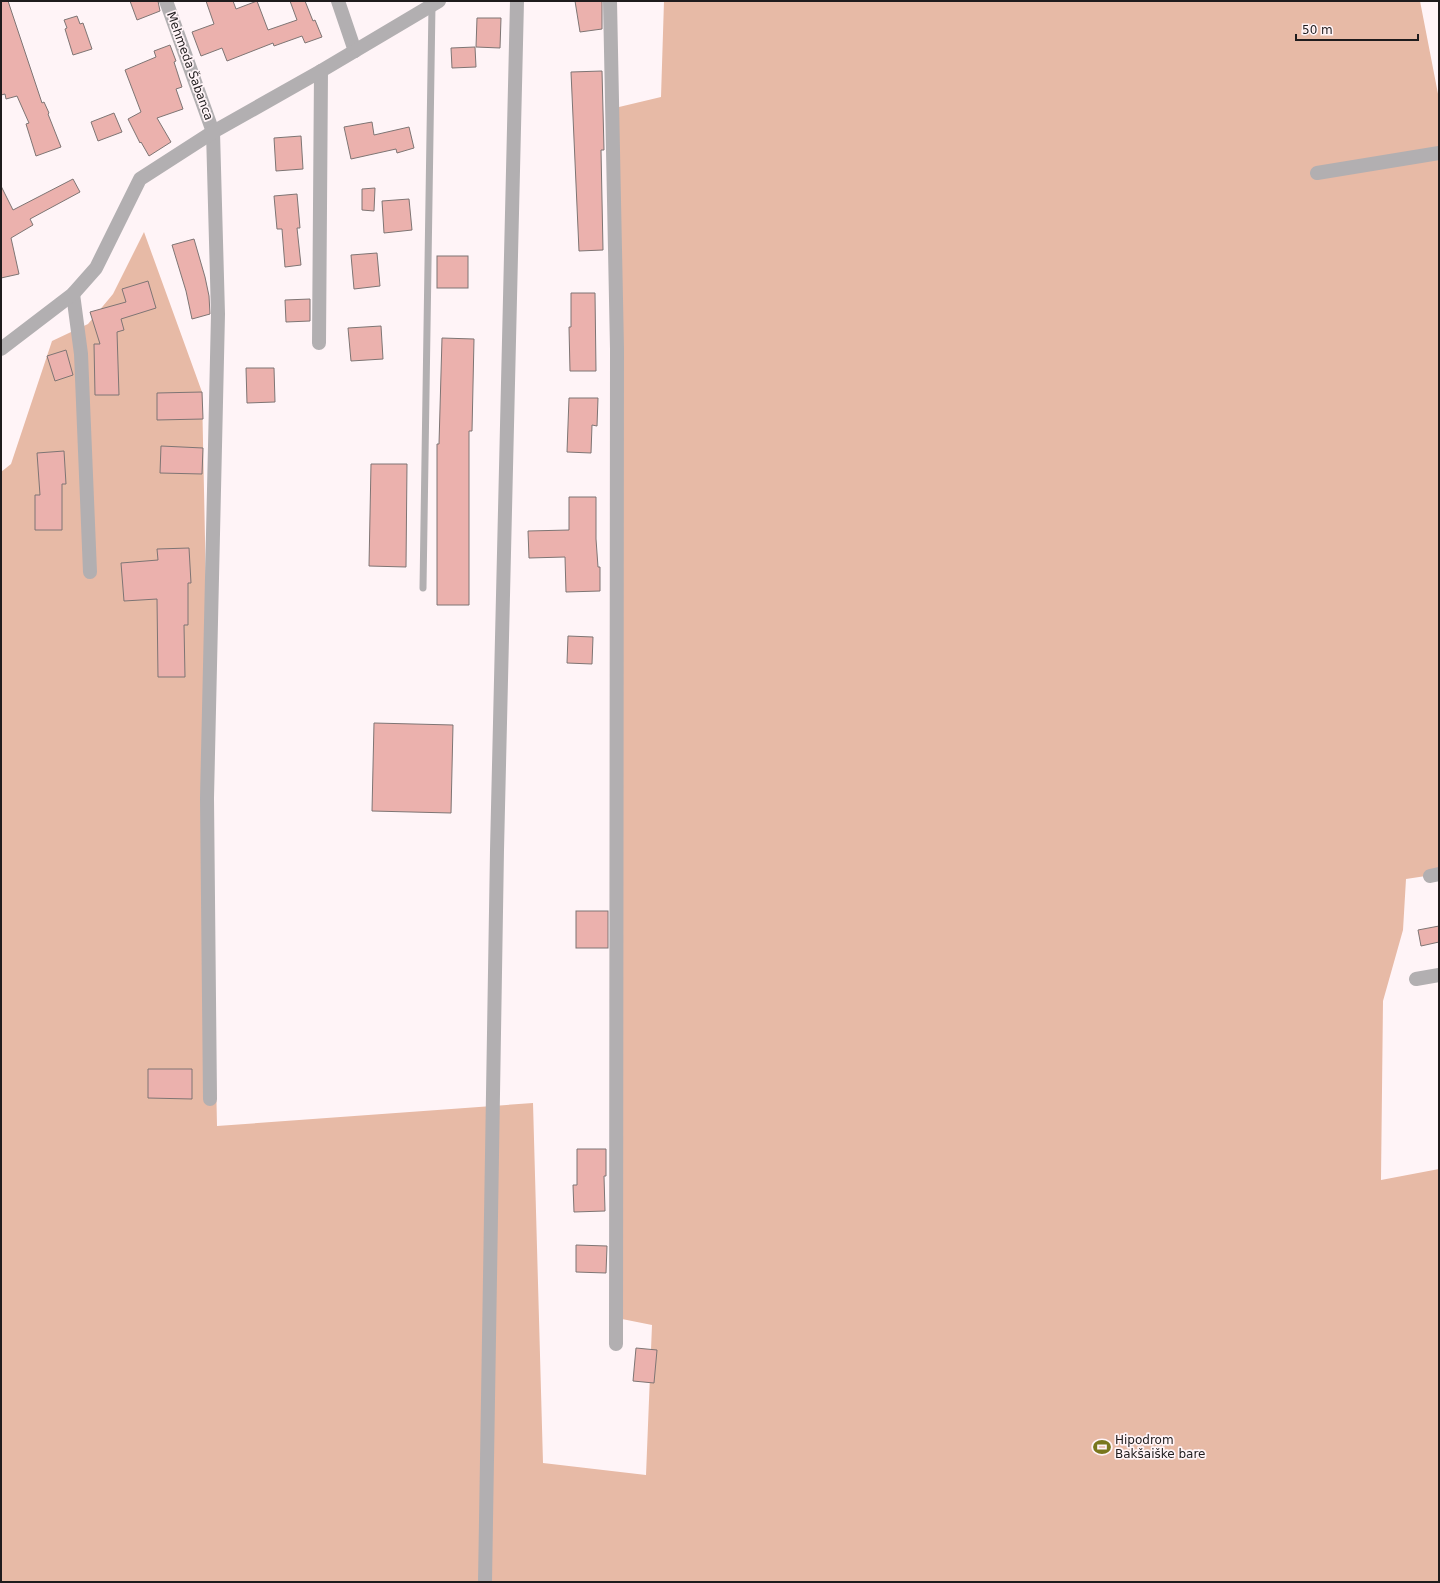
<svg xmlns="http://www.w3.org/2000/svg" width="1440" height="1583" viewBox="0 0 1440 1583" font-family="'DejaVu Sans',sans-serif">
	<rect width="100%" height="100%" fill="#fff4f7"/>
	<!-- green -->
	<polygon fill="#e7baa6" points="664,1 1420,1 1439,99 1439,874 1406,879 1403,930 1383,1001 1381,1180 1439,1169 1439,1582 1,1582 1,472 11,464 52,341 88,324 113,294 144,232 202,392 217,1126 533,1103 543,1463 646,1475 652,1325 612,1317 619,107 661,97"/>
	<!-- building -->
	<g fill="#ebb1ad" stroke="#7e7574">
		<polygon points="1,1 8,1 42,103 44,102 49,113 48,114 61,147 36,156 26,124 29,123 17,96 6,99 5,94 1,95"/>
		<polygon points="130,1 158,1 160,11 137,20"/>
		<polygon points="206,1 233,1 236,9 257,1 268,30 297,20 290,1 305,1 313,21 315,20 322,37 305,43 302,36 274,46 273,43 227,61 222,48 201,56 192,32 214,24"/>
		<polygon points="575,1 602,1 602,29 580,32"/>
		<polygon points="77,16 80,24 83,23 92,49 73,55 65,29 67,28 64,20"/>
		<polygon points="477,18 501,18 500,48 476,47"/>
		<polygon points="170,45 176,61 174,62 182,87 176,89 183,109 157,118 171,142 149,156 141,142 140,143 128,119 141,112 125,70 156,57 154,51"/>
		<polygon points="475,47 476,67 452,68 451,48"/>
		<polygon points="602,71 604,150 601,150 603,250 579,251 571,72"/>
		<polygon points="114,113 122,132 98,141 91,122"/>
		<polygon points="372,122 374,135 409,127 414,148 397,153 396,149 351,159 344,127"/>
		<polygon points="301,136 303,169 276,171 274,138"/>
		<polygon points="73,179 80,192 30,219 33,225 11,238 19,274 1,278 1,186 13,210"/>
		<polygon points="375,188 374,211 362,210 362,189"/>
		<polygon points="297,194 300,228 297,228 301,265 285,267 282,229 277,229 274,196"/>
		<polygon points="409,199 412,230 384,233 382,201"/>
		<polygon points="194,239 205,277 209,296 210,314 192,319 186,291 172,245"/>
		<polygon points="377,253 380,286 354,289 351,255"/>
		<rect x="437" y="256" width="31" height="32"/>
		<polygon points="148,281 156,308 121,319 124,330 117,332 119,395 95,395 94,344 100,344 90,312 126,302 122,289"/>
		<polygon points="571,293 595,293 596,371 570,371 569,327 571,327"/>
		<polygon points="310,299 310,321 286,322 285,300"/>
		<polygon points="381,326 383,359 351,361 348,328"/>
		<polygon points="442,338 474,339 472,431 469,431 469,605 437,605 437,444 439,444"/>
		<polygon points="66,350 73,375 55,381 47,356"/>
		<polygon points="246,368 274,368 275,402 247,403"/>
		<polygon points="202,392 203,419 157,420 157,393"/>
		<polygon points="569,398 598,398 597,426 592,425 591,453 567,452"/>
		<polygon points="161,446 203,448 202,474 160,473"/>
		<polygon points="64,451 66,484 62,484 62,530 35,530 35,495 40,495 37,453"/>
		<polygon points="371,464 407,464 406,567 369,566"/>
		<polygon points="569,497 596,497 596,539 598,567 600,567 600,591 566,592 565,557 529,558 528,531 569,530"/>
		<polygon points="189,548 191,583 188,583 188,625 184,625 185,677 158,677 157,599 124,601 121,563 158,560 157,549"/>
		<polygon points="568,636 593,637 592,664 567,663"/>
		<polygon points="374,723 453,725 451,813 372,811"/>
		<rect x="576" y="911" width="32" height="37"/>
		<polygon points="1439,926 1439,942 1421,946 1418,930"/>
		<polygon points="148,1069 192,1069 192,1099 148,1098"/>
		<polygon points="577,1149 606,1149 606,1176 604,1176 605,1211 574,1212 573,1185 577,1185"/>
		<polygon points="576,1245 607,1246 606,1273 576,1272"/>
		<polygon points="636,1348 657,1350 654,1383 633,1381"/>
	</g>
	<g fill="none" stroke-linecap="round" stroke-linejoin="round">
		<!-- lane -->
		<polyline stroke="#b2afb1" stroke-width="7" points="423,588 432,5"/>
		<!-- street -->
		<g stroke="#b2afb1" stroke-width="14">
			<polyline points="166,1 213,132 218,314 207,798 210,1099"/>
			<polyline points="338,1 355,51"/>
			<polyline points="610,1 617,349 616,1344"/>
			<polyline points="1317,173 1439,153"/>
			<polyline points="73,294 81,354 90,572"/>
			<polyline points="319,343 321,71"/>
			<polyline points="1,349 73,294 96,268 140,179 213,132 321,71 439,1"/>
			<polyline points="1430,876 1439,874"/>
			<polyline points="1416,979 1439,975"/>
			<polyline points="485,1582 497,850 517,1"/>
		</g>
	</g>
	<!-- icons -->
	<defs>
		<g id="stadium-bare" transform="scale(1.38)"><path d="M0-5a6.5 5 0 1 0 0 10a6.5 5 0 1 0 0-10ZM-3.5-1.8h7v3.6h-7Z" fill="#79771d" stroke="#fff4f7" stroke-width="2.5" paint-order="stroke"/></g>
	</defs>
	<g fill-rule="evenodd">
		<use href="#stadium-bare" x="1102" y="1447"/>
	</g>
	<g text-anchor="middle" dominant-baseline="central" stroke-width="3.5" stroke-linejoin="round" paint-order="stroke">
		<!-- street labels -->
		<g font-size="12" fill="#1f1c1d" stroke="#fff4f7">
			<text transform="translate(190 66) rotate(70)">Mehmeda Šabanca</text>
		</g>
		<!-- poi labels -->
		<g font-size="12" fill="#1f1c1d" stroke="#fff4f7" text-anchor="start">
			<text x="1115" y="1440">Hipodrom<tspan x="1115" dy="14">Bakšaiške bare</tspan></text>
		</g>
	</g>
	<!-- border -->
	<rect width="1440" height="1583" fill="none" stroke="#1f1c1d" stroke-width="4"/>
	<!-- scale -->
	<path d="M1296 34v6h122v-6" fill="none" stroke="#1f1c1d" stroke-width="2"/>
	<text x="1302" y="34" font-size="12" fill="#1f1c1d" stroke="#fff4f7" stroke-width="3" paint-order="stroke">50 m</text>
</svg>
